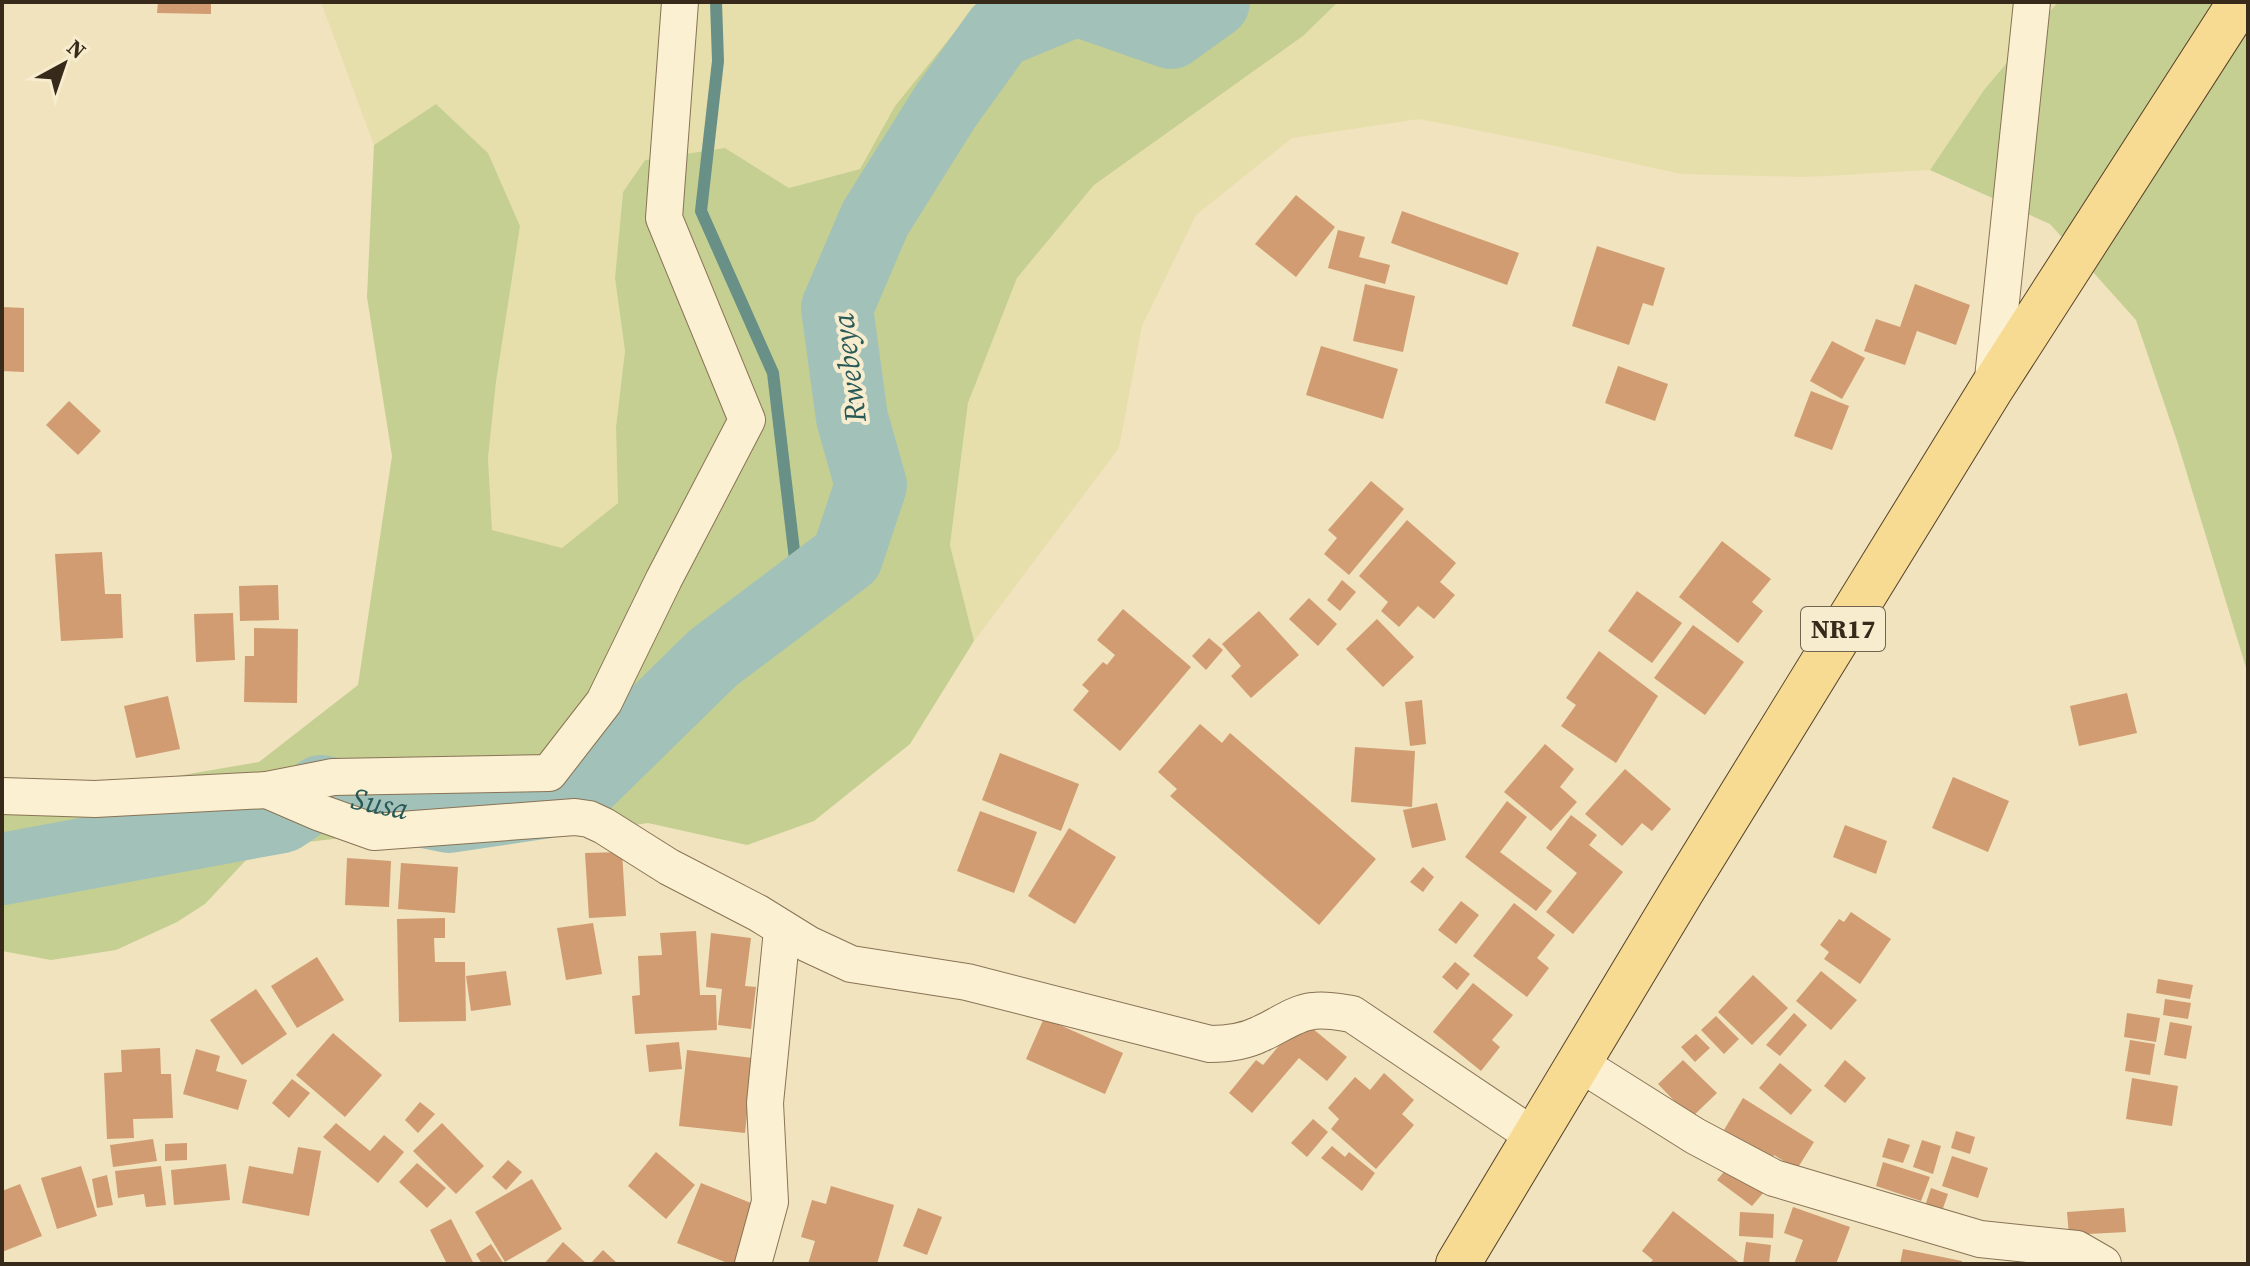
<svg xmlns="http://www.w3.org/2000/svg" width="2250" height="1266" viewBox="0 0 2250 1266" font-family="'Source Serif 4',serif">
	<rect width="100%" height="100%" fill="#f0e3be"/>
	<!-- farmland -->
	<g fill="#e6dfab">
		<polygon points="321,2 979,2 895,106 860,169 789,188 725,148 645,160 623,192 615,278 625,351 616,427 618,503 562,548 492,531 488,458 496,382 520,226 488,153 436,104 374,145"/>
		<polygon points="1338,2 2058,2 1984,90 1930,170 1806,177 1681,174 1541,143 1419,119 1292,138 1196,215 1142,326 1119,448 974,641 950,545 968,403 1017,278 1094,185 1303,36"/>
	</g>
	<!-- green -->
	<g fill="#c5cf91">
		<polygon points="979,2 1338,2 1303,36 1094,185 1017,278 968,403 950,545 974,641 910,744 814,821 747,845 648,823 562,836 341,838 275,846 247,859 205,904 177,922 116,950 51,960 2,951 2,806 259,762 358,685 392,456 367,297 374,145 436,104 488,153 520,226 496,382 488,458 492,530 562,548 618,503 616,427 625,351 615,278 623,192 645,160 725,148 789,188 860,169 895,106"/>
		<polygon points="2058,2 2248,2 2248,674 2177,441 2136,320 2050,224 1930,170 1984,90"/>
	</g>
	<g fill="none" stroke-linecap="round" stroke-linejoin="round">
		<!-- stream -->
		<polyline stroke="#689087" stroke-width="12" points="716,2 718,61 701,211 773,373 799,593"/>
		<!-- river -->
		<g stroke="#a2c1b9" stroke-width="72">
			<polyline points="1082,2 1171,33 1214,2"/>
			<path id="s1" d="M2 869 282 817 321 791 449 817 569 799 713 658 847 557 871 485 852 418 837 308 875 219 945 107 999 32 1072 2"/>
		</g>
	</g>
	<!-- building -->
	<g fill="#d19c71">
		<polygon points="158,2 211,2 211,14 157,13"/>
		<polygon points="1296,195 1335,227 1296,277 1255,244"/>
		<polygon points="1402,211 1519,253 1507,285 1391,243"/>
		<polygon points="1338,230 1365,237 1359,257 1390,265 1385,284 1328,268"/>
		<polygon points="1597,246 1665,268 1653,306 1643,303 1629,345 1572,326"/>
		<polygon points="1365,284 1415,296 1403,352 1353,341"/>
		<polygon points="1915,284 1970,305 1956,345 1917,331 1905,365 1864,351 1876,319 1900,327"/>
		<polygon points="2,307 24,308 24,372 2,371"/>
		<polygon points="1832,341 1865,358 1842,399 1810,381"/>
		<polygon points="1321,346 1398,369 1383,419 1306,395"/>
		<polygon points="1618,366 1668,384 1655,421 1605,403"/>
		<polygon points="1811,391 1849,406 1832,450 1794,436"/>
		<polygon points="69,401 101,431 78,455 46,425"/>
		<polygon points="1371,481 1404,509 1349,575 1324,554 1337,538 1328,530"/>
		<polygon points="1407,520 1456,563 1440,582 1455,595 1434,619 1418,606 1399,627 1381,611 1388,602 1359,576"/>
		<polygon points="1722,541 1771,579 1752,602 1763,611 1738,643 1679,597"/>
		<polygon points="102,552 105,594 121,594 123,638 61,641 55,554"/>
		<polygon points="1342,580 1356,592 1340,611 1327,600"/>
		<polygon points="278,585 279,620 240,621 239,586"/>
		<polygon points="1637,591 1682,623 1652,663 1608,631"/>
		<polygon points="1309,598 1337,624 1318,646 1289,619"/>
		<polygon points="1123,609 1191,667 1120,751 1073,710 1089,691 1082,685 1103,662 1107,665 1115,655 1097,640"/>
		<polygon points="1259,611 1299,655 1251,698 1231,676 1241,666 1222,644"/>
		<polygon points="233,613 235,660 196,662 194,614"/>
		<polygon points="1377,619 1414,657 1383,687 1346,649"/>
		<polygon points="1693,625 1744,662 1705,715 1654,678"/>
		<polygon points="254,628 298,629 297,703 244,702 245,656 254,656"/>
		<polygon points="1209,638 1223,650 1206,670 1192,656"/>
		<polygon points="1599,651 1658,696 1616,763 1561,726 1576,705 1566,698"/>
		<polygon points="2127,693 2137,733 2079,746 2070,706"/>
		<polygon points="168,696 180,749 136,758 124,706"/>
		<polygon points="1422,700 1426,744 1410,746 1405,702"/>
		<polygon points="1200,724 1222,743 1230,733 1376,859 1319,925 1170,796 1177,789 1158,772"/>
		<polygon points="1545,744 1574,769 1560,787 1577,802 1551,831 1504,792"/>
		<polygon points="1355,747 1415,751 1412,807 1351,802"/>
		<polygon points="1000,753 1079,784 1061,831 982,800"/>
		<polygon points="1625,769 1671,809 1652,831 1642,823 1622,846 1585,814"/>
		<polygon points="1953,777 2009,801 1988,852 1932,828"/>
		<polygon points="1507,801 1527,817 1500,852 1552,891 1536,911 1465,857"/>
		<polygon points="1437,803 1446,840 1412,848 1403,810"/>
		<polygon points="980,811 1037,832 1014,893 957,871"/>
		<polygon points="1571,815 1597,835 1589,845 1623,872 1573,934 1546,912 1577,873 1546,848"/>
		<polygon points="1845,825 1887,841 1876,874 1833,857"/>
		<polygon points="1069,828 1116,857 1075,924 1028,896"/>
		<polygon points="622,852 626,916 589,918 585,853"/>
		<polygon points="347,858 391,861 389,907 345,905"/>
		<polygon points="401,863 458,867 455,913 398,909"/>
		<polygon points="1423,867 1434,877 1423,892 1410,882"/>
		<polygon points="1461,901 1479,915 1456,944 1438,930"/>
		<polygon points="1514,903 1555,935 1537,958 1549,968 1527,997 1473,956"/>
		<polygon points="1851,912 1891,939 1860,984 1824,959 1829,952 1820,945 1839,919 1844,922"/>
		<polygon points="445,918 445,938 434,938 435,962 465,962 466,1021 399,1022 397,919"/>
		<polygon points="593,923 602,974 566,980 557,928"/>
		<polygon points="696,931 700,995 716,995 717,1030 635,1034 632,996 640,995 638,956 662,955 660,933"/>
		<polygon points="711,933 751,938 745,986 756,987 751,1029 718,1025 722,989 706,987"/>
		<polygon points="317,957 344,1000 297,1028 271,986"/>
		<polygon points="1455,962 1470,974 1457,990 1442,977"/>
		<polygon points="506,971 511,1005 471,1011 466,976"/>
		<polygon points="1821,971 1857,1000 1831,1030 1796,1001"/>
		<polygon points="1753,975 1788,1008 1752,1045 1718,1012"/>
		<polygon points="2158,979 2193,985 2190,999 2156,993"/>
		<polygon points="1473,983 1513,1015 1492,1040 1500,1047 1481,1071 1433,1032"/>
		<polygon points="256,989 287,1034 242,1065 210,1020"/>
		<polygon points="2165,999 2191,1003 2188,1019 2163,1015"/>
		<polygon points="1794,1013 1807,1025 1780,1056 1766,1045"/>
		<polygon points="2127,1013 2160,1018 2156,1042 2124,1037"/>
		<polygon points="1716,1016 1739,1039 1724,1054 1701,1030"/>
		<polygon points="1044,1018 1123,1053 1105,1094 1026,1059"/>
		<polygon points="1301,1019 1347,1057 1327,1081 1299,1058 1252,1113 1229,1093 1256,1060 1263,1065"/>
		<polygon points="2170,1022 2192,1026 2186,1059 2164,1055"/>
		<polygon points="333,1033 382,1075 345,1117 296,1075"/>
		<polygon points="1696,1034 1710,1048 1695,1062 1681,1047"/>
		<polygon points="2130,1040 2155,1044 2150,1075 2125,1071"/>
		<polygon points="679,1042 682,1069 649,1072 646,1045"/>
		<polygon points="160,1048 161,1074 171,1074 173,1118 133,1119 134,1138 107,1139 104,1073 122,1072 121,1050"/>
		<polygon points="196,1049 220,1056 216,1071 247,1080 238,1110 183,1094"/>
		<polygon points="687,1050 753,1058 745,1133 679,1126"/>
		<polygon points="1683,1060 1717,1093 1691,1118 1658,1084"/>
		<polygon points="1845,1060 1866,1078 1845,1103 1824,1086"/>
		<polygon points="1780,1063 1812,1090 1791,1115 1759,1088"/>
		<polygon points="1384,1073 1414,1100 1402,1114 1414,1125 1376,1169 1331,1129 1339,1119 1328,1108 1355,1077 1370,1090"/>
		<polygon points="2132,1078 2178,1086 2172,1126 2126,1119"/>
		<polygon points="292,1079 310,1093 289,1118 272,1103"/>
		<polygon points="1743,1098 1814,1142 1797,1169 1774,1155 1772,1159 1724,1130"/>
		<polygon points="420,1102 435,1114 418,1133 405,1120"/>
		<polygon points="1313,1119 1328,1132 1307,1157 1291,1143"/>
		<polygon points="336,1123 370,1151 384,1135 404,1152 378,1183 323,1137"/>
		<polygon points="442,1123 484,1166 456,1194 413,1151"/>
		<polygon points="1956,1131 1975,1137 1970,1154 1951,1148"/>
		<polygon points="1888,1138 1910,1145 1903,1163 1882,1157"/>
		<polygon points="153,1139 157,1161 113,1167 110,1145"/>
		<polygon points="1922,1140 1941,1146 1933,1174 1913,1167"/>
		<polygon points="187,1143 187,1160 165,1161 165,1144"/>
		<polygon points="1332,1146 1345,1157 1349,1152 1375,1173 1362,1191 1321,1158"/>
		<polygon points="298,1147 321,1151 309,1216 242,1203 249,1166 293,1174"/>
		<polygon points="656,1152 695,1185 666,1219 628,1186"/>
		<polygon points="1952,1156 1988,1168 1978,1198 1942,1186"/>
		<polygon points="508,1160 522,1172 506,1190 492,1177"/>
		<polygon points="1883,1162 1930,1177 1921,1201 1876,1186"/>
		<polygon points="417,1163 446,1188 427,1208 399,1182"/>
		<polygon points="226,1164 230,1200 174,1205 171,1170"/>
		<polygon points="81,1166 97,1216 57,1229 41,1178"/>
		<polygon points="161,1166 166,1205 146,1207 144,1194 118,1198 115,1171"/>
		<polygon points="1729,1166 1764,1192 1752,1206 1717,1180"/>
		<polygon points="107,1175 113,1205 97,1208 92,1179"/>
		<polygon points="532,1179 562,1229 505,1262 475,1212"/>
		<polygon points="701,1183 761,1207 739,1264 730,1264 677,1243"/>
		<polygon points="20,1184 42,1236 2,1252 2,1191"/>
		<polygon points="831,1186 894,1205 877,1264 808,1264 815,1241 801,1237 812,1200 826,1204"/>
		<polygon points="1931,1188 1948,1194 1941,1214 1924,1209"/>
		<polygon points="1793,1207 1850,1227 1836,1264 1794,1264 1803,1240 1784,1233"/>
		<polygon points="918,1208 942,1217 927,1255 903,1246"/>
		<polygon points="2124,1208 2126,1232 2069,1235 2067,1212"/>
		<polygon points="1673,1211 1741,1264 1649,1264 1653,1260 1642,1251"/>
		<polygon points="1740,1212 1774,1214 1773,1238 1739,1236"/>
		<polygon points="451,1219 474,1264 447,1264 430,1230"/>
		<polygon points="563,1242 587,1264 544,1264"/>
		<polygon points="1746,1242 1771,1245 1769,1264 1743,1264"/>
		<polygon points="491,1244 504,1264 482,1264 476,1254"/>
		<polygon points="1903,1249 1962,1261 1962,1264 1900,1264"/>
		<polygon points="603,1250 618,1264 590,1264"/>
	</g>
	<g fill="none" stroke-linecap="round" stroke-linejoin="round">
		<!-- street casing -->
		<g stroke="#897356" stroke-width="38">
			<g id="street">
				<polyline points="1992,388 2032,2"/>
				<path d="M267 790 318 812 374 832 575 817 589 819 604 826 669 867 758 913 808 944 851 964 967 982 1210 1044C1228 1044 1244 1042 1260 1034 1277 1027 1294 1013 1313 1011 1326 1009 1339 1012 1352 1014L1535 1137"/>
				<polyline points="2,796 95,799 267,790 333,777 549,773 604,702 664,579 747,420 664,218 680,2"/>
				<polyline points="1579,1063 1695,1136 1774,1178 1980,1239 2077,1249 2103,1264"/>
				<polyline points="753,1264 770,1202 765,1103 782,930"/>
			</g>
		</g>
		<!-- primary casing -->
		<g stroke="#57412a" stroke-width="46">
			<polyline id="primary" points="1458,1264 1682,891 1991,389 2240,2"/>
		</g>
		<!-- street -->
		<use href="#street" stroke="#fbf0d1" stroke-width="36"/>
		<!-- primary -->
		<use href="#primary" stroke="#f7db92" stroke-width="44"/>
	</g>
	<g text-anchor="middle" dominant-baseline="central" stroke-width="8" stroke-linejoin="round" paint-order="stroke">
		<!-- shield labels -->
		<rect fill="#f7edce" stroke="#716451" stroke-width="2" x="1801" y="607" width="84" height="44" rx="6"/>
		<g font-size="26" font-weight="bold" fill="#382a1b">
			<text x="1843" y="629">NR17</text>
		</g>
		<!-- water labels -->
		<g font-size="30" font-style="italic" fill="#295957" stroke="#f7edce">
			<text transform="translate(849 368) rotate(-97)">Rwebeya</text>
			<text stroke="none"><textPath href="#s1" startOffset="392">Susa</textPath></text>
		</g>
	</g>
	<!-- border -->
	<rect width="2250" height="1266" fill="none" stroke="#382a1b" stroke-width="8"/>
	<!-- north arrow -->
	<g transform="translate(64 64) rotate(40)" stroke="#f7edce" stroke-width="6" paint-order="stroke">
	<path d="M0-6L14 30L0 20L-14 30Z" fill="#382a1b"/>
	<text y="-12" font-size="22" font-weight="bold" text-anchor="middle" fill="#382a1b">N</text>
	</g>
</svg>
